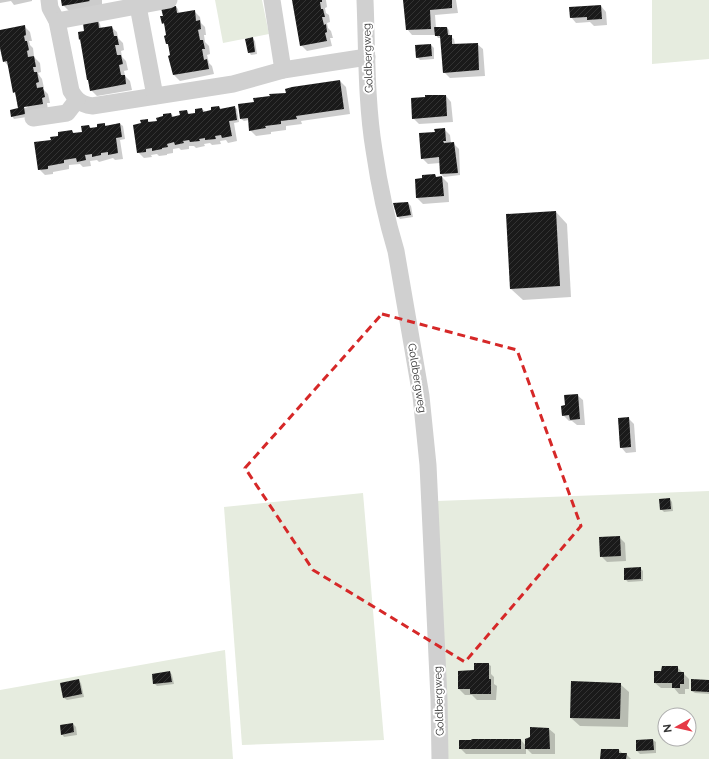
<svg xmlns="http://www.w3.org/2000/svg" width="709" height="759" viewBox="0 0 709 759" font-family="Raleway,sans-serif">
	<defs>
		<pattern id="building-hatch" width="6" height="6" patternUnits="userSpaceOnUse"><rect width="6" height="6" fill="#1a1a1a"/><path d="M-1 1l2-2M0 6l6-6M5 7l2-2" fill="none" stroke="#333"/></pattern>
	</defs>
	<rect width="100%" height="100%" fill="#fff"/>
	<!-- green -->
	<g fill="#e6ecdf" fill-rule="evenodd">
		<polygon points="215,0 262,0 269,34 223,43"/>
		<polygon points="652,0 709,0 709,59 652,64"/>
		<path d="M709 491V759H446L437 501ZM665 715H689V739H665Z"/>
		<polygon points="363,493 384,740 242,745 224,507"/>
		<polygon points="225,650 233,759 0,759 0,690"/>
	</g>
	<!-- shadow -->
	<g fill="#0003" fill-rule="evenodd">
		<polygon points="0,0 32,0 32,1 14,5 11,1 0,3"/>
		<polygon points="62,0 102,0 102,5 69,11 63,5"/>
		<polygon points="293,0 326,0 327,7 325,8 326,13 329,15 330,22 327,23 328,28 331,31 333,38 330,38 332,46 307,51 301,45"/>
		<polygon points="404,0 456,0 458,13 435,15 436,28 447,28 449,30 450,36 454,39 455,45 477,44 483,49 485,76 450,78 444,72 442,38 438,38 436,35 412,35 407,29"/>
		<polygon points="601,6 606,12 607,25 594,26 590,22 576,23 571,17"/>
		<polygon points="176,7 178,9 179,14 194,11 200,17 201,23 205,27 206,35 204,35 205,42 209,46 210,54 207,55 209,63 212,66 214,74 180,81 174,75 169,56 171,56 169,46 167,43 168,36 166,27 163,23"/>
		<polygon points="98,21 100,24 101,29 111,27 117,32 118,38 123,43 124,50 121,51 122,57 126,61 128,70 124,71 125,76 130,81 132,90 97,96 91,90 85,31"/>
		<path d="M24 26 30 32 32 41H29L30 45 33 48 34 56H33L40 63 41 72 38 73 39 75 42 79 44 88H42L48 94 50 103H47L48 110 27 117 14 119 12 116 20 109 16 95 14 92 9 67 4 61 0 42V31ZM28 106V107L22 109V107Z"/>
		<polygon points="252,38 255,41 257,54 251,55 249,52"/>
		<polygon points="431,45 434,48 434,59 420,60 417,57"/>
		<polygon points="340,81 346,87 350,114 301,121 302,124 286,126 286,130 271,132 271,134 256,136 250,130 249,120 244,121 241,119 255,103"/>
		<polygon points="446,96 451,102 453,122 419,124 413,118 426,98"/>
		<polygon points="219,107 222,110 234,107 237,109 239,122 234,123 237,141 228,143 226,140 220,141 221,144 212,145 210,143 204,144 205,146 196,148 194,146 189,146 189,149 181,150 179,148 173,149 173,153 167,154 167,155 159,156 157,154 151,155 152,157 144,158 138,152 142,124 147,120 151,123 158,122 171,114 174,117 181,116 187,111 190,115 196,114 202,109 206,112"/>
		<polygon points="104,124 108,127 120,124 123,126 125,139 120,140 123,159 115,160 113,158 99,162 97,160 90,161 91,166 83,167 80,164 69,165 69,169 53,172 53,174 45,175 39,169 52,141 72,131 75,134 83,133 89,126 92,129 98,128"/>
		<polygon points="444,129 450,135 451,143 453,143 459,149 460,175 444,177 441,174 440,163 428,164 422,158 436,133"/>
		<polygon points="435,175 437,178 442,177 448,183 449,202 423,204 417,198 423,179"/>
		<polygon points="408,203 411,206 413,217 400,219 397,216"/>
		<polygon points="556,212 567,224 571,297 523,300 511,289"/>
		<polygon points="577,395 583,400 585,425 577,425 572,421 569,421 563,415 566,406"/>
		<polygon points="628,418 634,424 636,452 626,453 621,447"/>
		<polygon points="670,499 672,502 673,511 664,512 661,509"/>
		<polygon points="619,537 625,543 626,561 607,562 601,556"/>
		<polygon points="640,568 643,571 643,581 628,582 625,579"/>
		<polygon points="488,664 491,666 491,674 494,677 494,684 497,686 496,700 477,700 472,695 465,695 459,689 477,671"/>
		<polygon points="677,667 689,679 689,689 685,689 685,694 679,694 674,688 661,688 655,683"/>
		<polygon points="170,672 172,675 174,684 157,686 154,683"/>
		<polygon points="79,681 81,683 84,697 67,700 64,698"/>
		<polygon points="709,681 709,694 695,693 692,691"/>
		<polygon points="620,684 629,692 628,727 580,726 571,718"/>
		<polygon points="73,724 76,727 77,735 64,737 62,734"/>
		<polygon points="549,729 555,734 555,754 532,754 526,748 526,754 466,754 460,748 521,740 526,746"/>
		<polygon points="653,740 656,742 656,753 640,754 637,751 637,741"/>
		<polygon points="619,750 623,754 626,754 631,759 601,759"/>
	</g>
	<!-- building -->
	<g fill="url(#building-hatch)">
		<polygon points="61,0 89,0 90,1 62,6"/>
		<polygon points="292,0 322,0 322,2 320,2 321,9 323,9 325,17 322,17 324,25 326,24 327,32 325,33 327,41 300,46"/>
		<polygon points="403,0 452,0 452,8 430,10 431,29 406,30"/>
		<polygon points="601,5 602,19 587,20 587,17 570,18 569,7"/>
		<polygon points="176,6 177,13 195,10 196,21 200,20 201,29 198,30 200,40 203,40 205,49 202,49 204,60 207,59 209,69 173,75 168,56 170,55 168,44 166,44 164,36 166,35 164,23 162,24 160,16 163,16 161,8"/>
		<polygon points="98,20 99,28 112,26 114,36 117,36 119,45 115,45 117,55 121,55 123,64 119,65 121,75 125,75 126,84 90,91 88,80 87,80 80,39 79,40 78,32 84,31 83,23"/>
		<polygon points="25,25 26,35 24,36 25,41 27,41 29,50 27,51 28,57 34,56 36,67 33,67 34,72 37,72 39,82 36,83 37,88 43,87 45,97 42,98 43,104 24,107 25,114 11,117 10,110 18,108 15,92 13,93 7,61 3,62 0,48 0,30"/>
		<polygon points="434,27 447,27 448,35 452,35 452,44 478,43 479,70 443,73 440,36 435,36"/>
		<polygon points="253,37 255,52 248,53 245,39"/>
		<polygon points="431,44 432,56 416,58 415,45"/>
		<polygon points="340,80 344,109 296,116 297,119 281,121 281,124 265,126 266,128 249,131 248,118 240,119 238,104 254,102 253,98 270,96 269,94 286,93 285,89 292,87"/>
		<polygon points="425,95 446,95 447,116 412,119 411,98 425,97"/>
		<polygon points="219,106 220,109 235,106 237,120 229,121 232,136 222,138 221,135 215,136 216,139 205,140 205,138 199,139 200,141 190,142 189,140 183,141 184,143 175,145 174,142 167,144 168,147 162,148 162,149 152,151 152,148 146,149 146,152 137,153 133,125 141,123 140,120 148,119 148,122 157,121 156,118 163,116 163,114 171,113 172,117 180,115 179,111 187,110 188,114 195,113 195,109 202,108 203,112 211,110 211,107"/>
		<polygon points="105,123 105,126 120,123 122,137 116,138 118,153 108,155 108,152 101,153 101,155 92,157 92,154 85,155 86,160 77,162 76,158 64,160 64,163 48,166 48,169 38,170 34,142 51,140 50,137 58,136 58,132 72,130 73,133 82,132 81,126 89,125 90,128 97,127 97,124"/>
		<polygon points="445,128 446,141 443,141 444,143 454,142 458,173 440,174 439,157 421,159 419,133 435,132 434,129"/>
		<polygon points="435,174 436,177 442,176 444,196 416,198 415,179 422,178 422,175"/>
		<polygon points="408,202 411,215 397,217 393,203"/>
		<polygon points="556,211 560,286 510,289 506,214"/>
		<polygon points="578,394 580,419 570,420 569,415 562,416 561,406 565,405 564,395"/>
		<polygon points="629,417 631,447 620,448 618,418"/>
		<polygon points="670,498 671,509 660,510 659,499"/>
		<polygon points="620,536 621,556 600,557 599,537"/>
		<polygon points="641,567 641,579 624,580 624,568"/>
		<polygon points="474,663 489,663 489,679 491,679 491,694 470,694 470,689 458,689 458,671 474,670"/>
		<polygon points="662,666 678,666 678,672 684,672 684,684 680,684 680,688 672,688 672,683 654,683 654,671 661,671"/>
		<polygon points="170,671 172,682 153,684 152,674"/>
		<polygon points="79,679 82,694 63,698 60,683"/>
		<polygon points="691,679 709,680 709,692 691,691"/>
		<polygon points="571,681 621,683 620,719 570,718"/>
		<polygon points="73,723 74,732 61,735 60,725"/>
		<polygon points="530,727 549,728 550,749 525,749 525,739 530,737"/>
		<polygon points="471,739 521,739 521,749 459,749 459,740 472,740"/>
		<polygon points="653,739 654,750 636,751 636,740"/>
		<polygon points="601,749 619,749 619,753 627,753 626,759 600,759"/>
	</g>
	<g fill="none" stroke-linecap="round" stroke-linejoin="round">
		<!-- minor -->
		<g stroke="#d0d0d0" stroke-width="17">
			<path d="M49 0 50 8 57 21 71 91C77 101 81 104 92 106L233 84 283 70 367 57"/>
			<polyline points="272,0 283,70"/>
			<path d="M365 0C367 49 366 101 374 150 379 184 386 218 396 251L421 396 428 465 439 699 440 759"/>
			<polyline points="138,6 155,96"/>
			<polyline points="57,21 169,0"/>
			<polyline points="33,118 67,113 77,100"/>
		</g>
	</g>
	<!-- marked area -->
	<path fill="none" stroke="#d62828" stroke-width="3" stroke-dasharray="8 5" stroke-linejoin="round" d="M382 314 517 350 581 526 465 662 313 570 245 468Z"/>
	<g text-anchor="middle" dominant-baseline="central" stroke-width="4" stroke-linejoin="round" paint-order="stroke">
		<!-- street labels -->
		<g font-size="11" fill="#333" stroke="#fff">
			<text transform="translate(368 58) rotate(-92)">Goldbergweg</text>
			<text transform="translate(417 378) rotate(81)">Goldbergweg</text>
			<text transform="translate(439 701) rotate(-92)">Goldbergweg</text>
		</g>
	</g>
	<!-- north arrow -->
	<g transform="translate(677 727) rotate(262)"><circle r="19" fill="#ffffff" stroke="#adadad"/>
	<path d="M0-3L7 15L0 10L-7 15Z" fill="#e63946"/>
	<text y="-6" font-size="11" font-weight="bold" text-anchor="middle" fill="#333333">N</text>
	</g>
</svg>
